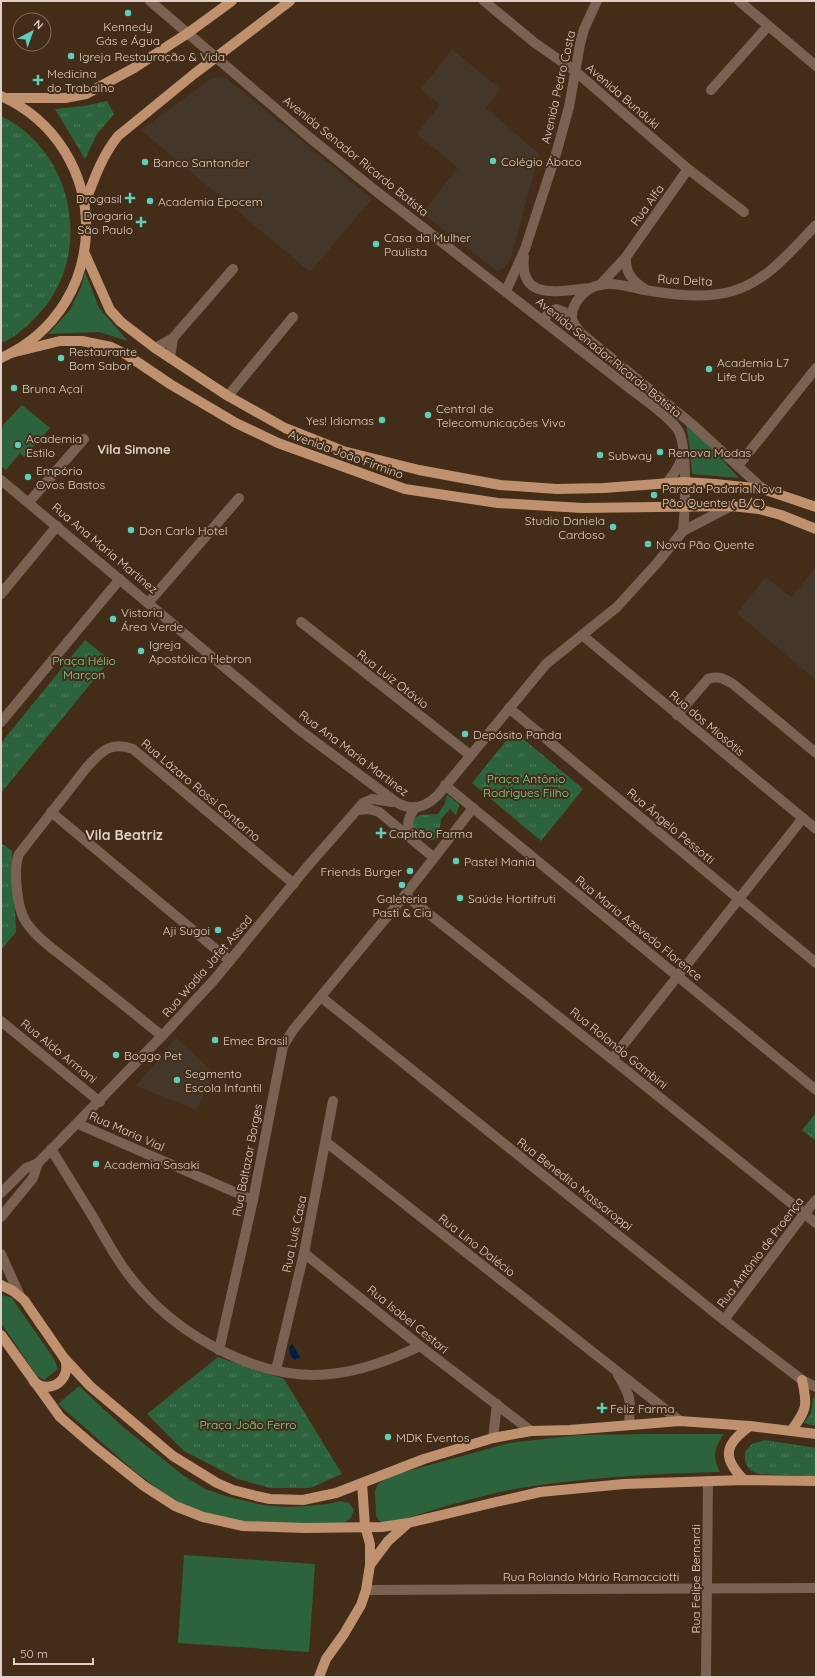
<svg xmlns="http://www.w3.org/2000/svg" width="817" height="1678" viewBox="0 0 817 1678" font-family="Quicksand,sans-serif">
	<defs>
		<pattern id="park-tufts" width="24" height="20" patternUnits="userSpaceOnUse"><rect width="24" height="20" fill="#2d633c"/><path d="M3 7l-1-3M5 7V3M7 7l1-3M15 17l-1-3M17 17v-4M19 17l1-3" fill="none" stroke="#4b7857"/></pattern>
	</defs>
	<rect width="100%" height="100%" fill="#432d18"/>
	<!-- education -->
	<g fill="#443729">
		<polygon points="452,49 500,89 486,108 539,154 510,261 503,269 497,271 422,213 458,168 417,134 440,105 421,89"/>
		<polygon points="225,77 372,199 310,272 141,130 212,78"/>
		<polygon points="816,568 816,680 737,613 766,577 791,597"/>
		<polygon points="176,1038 215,1074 196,1110 136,1086"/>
	</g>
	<!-- grass -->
	<g fill="#2d633c">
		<polygon points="85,272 99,308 128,341 99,332 48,334 70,310 81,287"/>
		<polygon points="22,405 50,428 24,457 20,453 6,470 1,466 1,437 3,425"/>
		<polygon points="686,424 715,452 739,478 692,474 690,449"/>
		<polygon points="3,1295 12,1298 54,1359 58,1369 44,1380 37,1376 1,1323 1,1296"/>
		<path d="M79 1386 123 1427 184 1476 205 1489 229 1497 263 1505 285 1507 306 1506 328 1504 340 1501 349 1503 354 1510 351 1518 344 1523C301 1523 240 1527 199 1512 175 1503 154 1486 133 1470 108 1448 83 1426 58 1404Z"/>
		<path d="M647 1434H724C714 1448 712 1456 720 1472 652 1474 588 1477 520 1488 476 1496 433 1510 391 1523H381L376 1516 375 1491 378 1484 393 1475 509 1443 579 1435Z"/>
		<polygon points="184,1555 315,1564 309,1652 178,1643"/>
	</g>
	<!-- park -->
	<g fill="url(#park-tufts)">
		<polygon points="107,101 114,114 97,134 85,159 55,109 84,106"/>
		<path d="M1 116C76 152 95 259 35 318 25 328 14 338 1 343Z"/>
		<polygon points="85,640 110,660 1,793 1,743"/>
		<polygon points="514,731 583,789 541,841 472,783"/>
		<path d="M447 795 457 802 459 806 456 815 450 809 441 819 440 828 435 839C422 844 411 832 413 819L420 815 438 814 445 803Z"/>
		<polygon points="1,843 12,851 16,932 1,950"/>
		<polygon points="816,1113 816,1141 802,1130"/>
		<polygon points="218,1357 284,1379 342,1474 310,1488 270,1488 238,1479 184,1451 147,1414"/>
		<polygon points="813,1397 816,1399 816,1426 804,1423 811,1413"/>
		<path d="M765 1440 816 1448V1476L758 1474C747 1469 744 1464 745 1452L752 1444Z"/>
	</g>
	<!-- water -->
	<path fill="#001e47" d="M292 1344 300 1357 295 1360C290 1357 290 1353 289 1348Z"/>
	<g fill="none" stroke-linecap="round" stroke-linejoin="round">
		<!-- minor -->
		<g stroke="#7a6252" stroke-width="10">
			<path d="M150 1 309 137 372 188 632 390C646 401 668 415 678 430 688 445 685 511 683 531"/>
			<polyline points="484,1 535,43 575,71 688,169 744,212"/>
			<polyline points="739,1 816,66"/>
			<polyline points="711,90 768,26"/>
			<path d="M524 257C519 303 561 290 591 288"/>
			<path d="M626 257C625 272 632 281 645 289"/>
			<polyline points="600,285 626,257 688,169"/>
			<polyline points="506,291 525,249 556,154 569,107 580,44 584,29 597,1"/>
			<polyline points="544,321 548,313 556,309 564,312 573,322"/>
			<polyline points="155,348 173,338 233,269"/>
			<polyline points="170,358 173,338"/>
			<polyline points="228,396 293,317"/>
			<polyline points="738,466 816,368"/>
			<path d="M1 480 297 728 396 802C412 812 426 807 438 795L546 664 617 607 657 563 683 531 731 506"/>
			<polyline points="666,484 675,472 683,457"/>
			<path d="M763 489 692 424 581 333C577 328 573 324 572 318 571 303 586 287 600 285 615 282 630 287 645 290 674 295 705 299 733 291 767 281 792 250 816 225"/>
			<polyline points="29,502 84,439"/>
			<polyline points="1,594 57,526"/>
			<polyline points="149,602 239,498"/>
			<polyline points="301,622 470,755"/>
			<polyline points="582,635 816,829"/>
			<polyline points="509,708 816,963"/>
			<path d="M677 715 708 679C718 675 724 679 733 684L816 753"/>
			<polyline points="1,722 120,579"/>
			<polyline points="445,785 816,1090"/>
			<polyline points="357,810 369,809 379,812 433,857"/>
			<polyline points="51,812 230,961"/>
			<path d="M410 837C406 825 408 817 416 807"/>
			<polyline points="405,895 612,1059 816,1223"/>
			<polyline points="321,997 724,1320 802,1380 816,1387"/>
			<polyline points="1,1021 100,1102"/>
			<path d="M162 1036C134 1013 105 990 76 967 60 954 38 940 26 922 17 909 13 869 19 854L87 767C102 751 110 741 133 749L294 884"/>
			<polyline points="612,1059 803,818"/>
			<polyline points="78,1124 253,1200"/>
			<polyline points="326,1142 680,1421"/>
			<path d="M51 1149C65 1172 79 1194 93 1217 107 1242 123 1271 143 1292 183 1336 252 1375 313 1375 351 1375 387 1362 420 1346"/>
			<polyline points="1,1193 26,1168 38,1163"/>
			<polyline points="1,1217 33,1178 38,1163 162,1036 214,980 307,867 363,803 372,799 393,802"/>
			<polyline points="304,1253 420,1346 531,1431"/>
			<polyline points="1,1254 20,1296"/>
			<polyline points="724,1320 804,1214 816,1200"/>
			<polyline points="219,1350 253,1200 283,1046 293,1030 405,895 473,808"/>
			<polyline points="276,1370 304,1253 333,1101"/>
			<path d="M618 1375C631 1396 631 1400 629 1424"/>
			<polyline points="493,1438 497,1404"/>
			<polyline points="366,1590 816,1588"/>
			<polyline points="706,1677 708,1481"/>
		</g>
		<!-- major -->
		<g stroke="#c0916f" stroke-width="10">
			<path d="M1 96C114 147 115 307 1 358"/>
			<polyline points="8,98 65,98 86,94 134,68 188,33 232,1"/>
			<path d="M85 203C94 179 102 156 118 136L194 74 290 1"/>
			<polyline points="85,254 110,310 121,322 155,348 228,396 285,428 343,451 419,470 500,485 557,489 604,488 684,482 715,484 763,489 816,507"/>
			<polyline points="11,353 60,341 82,341 111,347 127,355 170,384 236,423 278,443 405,489 498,503 582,508 731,506 759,509 781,515 816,529"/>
			<polyline points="1,1285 13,1291 24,1300 64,1358 90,1386 173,1456 217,1483 233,1490 256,1496 270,1499 303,1500 336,1493 424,1459 493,1438 531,1431 570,1430 680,1421 750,1426 816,1434"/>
			<polyline points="1,1335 60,1417 96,1448 144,1486 175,1506 203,1517 243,1526 305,1528 382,1527 408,1523 496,1502 540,1492 624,1484 744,1480 816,1481"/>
			<path d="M34 1382C51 1395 72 1379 65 1359"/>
			<path d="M791 1431C807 1409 808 1406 802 1380"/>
			<path d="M744 1480C721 1457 725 1444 750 1426"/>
			<polyline points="370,1565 388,1541 406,1525"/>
			<polyline points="319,1677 326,1659 344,1634 361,1605 366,1590 370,1565 370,1544 365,1526 362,1483"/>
		</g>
	</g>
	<!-- markers -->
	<g fill="#5cceba" stroke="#432d18" stroke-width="1.5">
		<circle cx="128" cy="13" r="4"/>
		<circle cx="71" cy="56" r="4"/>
		<path d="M36 74h4v4h4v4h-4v4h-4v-4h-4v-4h4z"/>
		<circle cx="493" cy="161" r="4"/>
		<circle cx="145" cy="162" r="4"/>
		<path d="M128 192h4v4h4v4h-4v4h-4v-4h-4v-4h4z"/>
		<circle cx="150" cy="201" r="4"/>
		<path d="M139 216h4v4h4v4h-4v4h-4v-4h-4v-4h4z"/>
		<circle cx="376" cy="244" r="4"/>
		<circle cx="61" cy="358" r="4"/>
		<circle cx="709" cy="369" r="4"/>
		<circle cx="14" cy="388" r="4"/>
		<circle cx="428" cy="415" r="4"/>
		<circle cx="382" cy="420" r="4"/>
		<circle cx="18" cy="445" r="4"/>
		<circle cx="660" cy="452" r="4"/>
		<circle cx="600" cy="455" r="4"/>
		<circle cx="28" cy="477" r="4"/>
		<circle cx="654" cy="495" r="4"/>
		<circle cx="613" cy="527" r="4"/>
		<circle cx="131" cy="530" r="4"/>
		<circle cx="648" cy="544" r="4"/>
		<circle cx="113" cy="619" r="4"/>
		<circle cx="141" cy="651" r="4"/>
		<circle cx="465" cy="734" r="4"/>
		<path d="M379 827h4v4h4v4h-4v4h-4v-4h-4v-4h4z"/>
		<circle cx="456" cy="861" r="4"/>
		<circle cx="410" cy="871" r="4"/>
		<circle cx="402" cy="885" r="4"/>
		<circle cx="460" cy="898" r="4"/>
		<circle cx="218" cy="930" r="4"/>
		<circle cx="215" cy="1040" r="4"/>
		<circle cx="116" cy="1055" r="4"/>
		<circle cx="177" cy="1080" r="4"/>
		<circle cx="96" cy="1164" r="4"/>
		<path d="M600 1402h4v4h4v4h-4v4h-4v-4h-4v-4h4z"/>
		<circle cx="388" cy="1437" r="4"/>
	</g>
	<g text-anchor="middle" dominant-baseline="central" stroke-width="4" stroke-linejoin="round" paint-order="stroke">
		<!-- poi labels -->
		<g font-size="12" fill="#ded0c4" stroke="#432d18" text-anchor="start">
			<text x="128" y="26" text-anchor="middle">Kennedy<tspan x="128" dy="14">Gás e Água</tspan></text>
			<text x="79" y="56">Igreja Restauração &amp; Vida</text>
			<text x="47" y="73">Medicina<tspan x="47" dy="14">do Trabalho</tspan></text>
			<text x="501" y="161">Colégio Ábaco</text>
			<text x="153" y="162">Banco Santander</text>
			<text x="122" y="198" text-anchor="end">Drogasil</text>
			<text x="158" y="201">Academia Epocem</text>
			<text x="133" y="215" text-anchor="end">Drogaria<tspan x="133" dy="14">São Paulo</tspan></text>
			<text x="384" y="237">Casa da Mulher<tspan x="384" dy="14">Paulista</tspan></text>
			<text x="69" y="351">Restaurante<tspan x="69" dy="14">Bom Sabor</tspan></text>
			<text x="717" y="362">Academia L7<tspan x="717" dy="14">Life Club</tspan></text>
			<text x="22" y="388">Bruna Açaí</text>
			<text x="436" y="408">Central de<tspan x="436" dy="14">Telecomunicações Vivo</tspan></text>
			<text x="374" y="420" text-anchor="end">Yes! Idiomas</text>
			<text x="26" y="438">Academia<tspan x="26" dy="14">Estilo</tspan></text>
			<text x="668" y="452">Renova Modas</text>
			<text x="608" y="455">Subway</text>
			<text x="36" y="470">Empório<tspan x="36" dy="14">Ovos Bastos</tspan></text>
			<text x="662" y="488">Parada Padaria Nova<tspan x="662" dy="14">Pão Quente ( B/C)</tspan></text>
			<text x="605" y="520" text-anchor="end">Studio Daniela<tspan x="605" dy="14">Cardoso</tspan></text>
			<text x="139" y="530">Don Carlo Hotel</text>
			<text x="656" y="544">Nova Pão Quente</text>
			<text x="121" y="612">Vistoria<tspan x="121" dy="14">Área Verde</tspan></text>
			<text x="149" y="644">Igreja<tspan x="149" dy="14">Apostólica Hebron</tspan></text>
			<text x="473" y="734">Depósito Panda</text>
			<text x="389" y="833">Capitão Farma</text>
			<text x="464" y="861">Pastel Mania</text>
			<text x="402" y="871" text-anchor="end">Friends Burger</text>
			<text x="402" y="898" text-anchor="middle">Galeteria<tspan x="402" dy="14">Pasti &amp; Cia</tspan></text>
			<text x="468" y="898">Saúde Hortifruti</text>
			<text x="210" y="930" text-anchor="end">Aji Sugoi</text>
			<text x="223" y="1040">Emec Brasil</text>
			<text x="124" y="1055">Boggo Pet</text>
			<text x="185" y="1073">Segmento<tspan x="185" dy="14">Escola Infantil</tspan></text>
			<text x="104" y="1164">Academia Sasaki</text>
			<text x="610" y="1408">Feliz Farma</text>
			<text x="396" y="1437">MDK Eventos</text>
		</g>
		<!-- street labels -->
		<g font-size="12" fill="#ded0c4" stroke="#432d18">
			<text transform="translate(558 87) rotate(-77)">Avenida Pedro Costa</text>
			<text transform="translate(623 96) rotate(41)">Avenida Bunduki</text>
			<text transform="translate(356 156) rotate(39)">Avenida Senador Ricardo Batista</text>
			<text transform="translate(647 205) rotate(-54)">Rua Alfa</text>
			<text transform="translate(685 280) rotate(3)">Rua Delta</text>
			<text transform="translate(609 357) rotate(39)">Avenida Senador Ricardo Batista</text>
			<text transform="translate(346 454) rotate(20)">Avenida João Firmino</text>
			<text transform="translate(105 548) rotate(40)">Rua Ana Maria Martinez</text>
			<text transform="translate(393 679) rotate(38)">Rua Luiz Otávio</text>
			<text transform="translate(707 723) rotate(40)">Rua dos Miosótis</text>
			<text transform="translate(354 753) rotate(37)">Rua Ana Maria Martinez</text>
			<text transform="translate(201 790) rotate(40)">Rua Lázaro Rossi Contorno</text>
			<text transform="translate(671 826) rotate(40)">Rua Ângelo Pessotti</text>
			<text transform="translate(639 928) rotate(39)">Rua Maria Azevedo Florence</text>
			<text transform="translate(207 966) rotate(-49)">Rua Wadia Jafet Assad</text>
			<text transform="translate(619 1048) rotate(39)">Rua Rolando Gambini</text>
			<text transform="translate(59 1051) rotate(39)">Rua Aldo Armani</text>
			<text transform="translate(127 1131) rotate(24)">Rua Maria Vial</text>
			<text transform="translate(247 1160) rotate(-79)">Rua Baltazar Borges</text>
			<text transform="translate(575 1184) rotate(38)">Rua Benedito Massaroppi</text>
			<text transform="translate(294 1234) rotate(-78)">Rua Luís Casa</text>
			<text transform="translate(477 1245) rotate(38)">Rua Lino Dalécio</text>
			<text transform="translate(760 1252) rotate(-53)">Rua Antônio de Proença</text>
			<text transform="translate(408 1319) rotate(39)">Rua Isabel Cestari</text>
			<text x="591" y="1576">Rua Rolando Mário Ramacciotti</text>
			<text transform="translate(695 1579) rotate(-90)">Rua Felipe Bernardi</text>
		</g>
		<!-- park labels -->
		<g font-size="12" fill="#85d497" stroke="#432d18">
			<text x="84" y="660">Praça Hélio<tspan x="84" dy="14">Marçon</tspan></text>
			<text x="526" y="778">Praça Antônio<tspan x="526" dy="14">Rodrigues Filho</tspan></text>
			<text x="248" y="1424">Praça João Ferro</text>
		</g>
		<!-- neighbourhood labels -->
		<g font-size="13" font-weight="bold" fill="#ded0c4" stroke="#432d18">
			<text x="134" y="449">Vila Simone</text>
		</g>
		<!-- quarter labels -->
		<g font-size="14" font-weight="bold" fill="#ded0c4" stroke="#432d18">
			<text x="124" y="835">Vila Beatriz</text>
		</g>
	</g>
	<!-- border -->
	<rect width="817" height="1678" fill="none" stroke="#ded0c4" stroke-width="4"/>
	<!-- north arrow -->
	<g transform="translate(32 32) rotate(41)"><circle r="19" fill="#432d18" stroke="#816e5d"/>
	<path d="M0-3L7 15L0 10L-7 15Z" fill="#5cceba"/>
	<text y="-6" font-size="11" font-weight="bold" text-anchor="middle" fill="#ded0c4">N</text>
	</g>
	<!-- scale -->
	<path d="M14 1658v6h79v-6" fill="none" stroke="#ded0c4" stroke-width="2"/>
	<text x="20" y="1658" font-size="12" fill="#ded0c4" stroke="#432d18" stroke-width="3" paint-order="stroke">50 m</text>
</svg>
